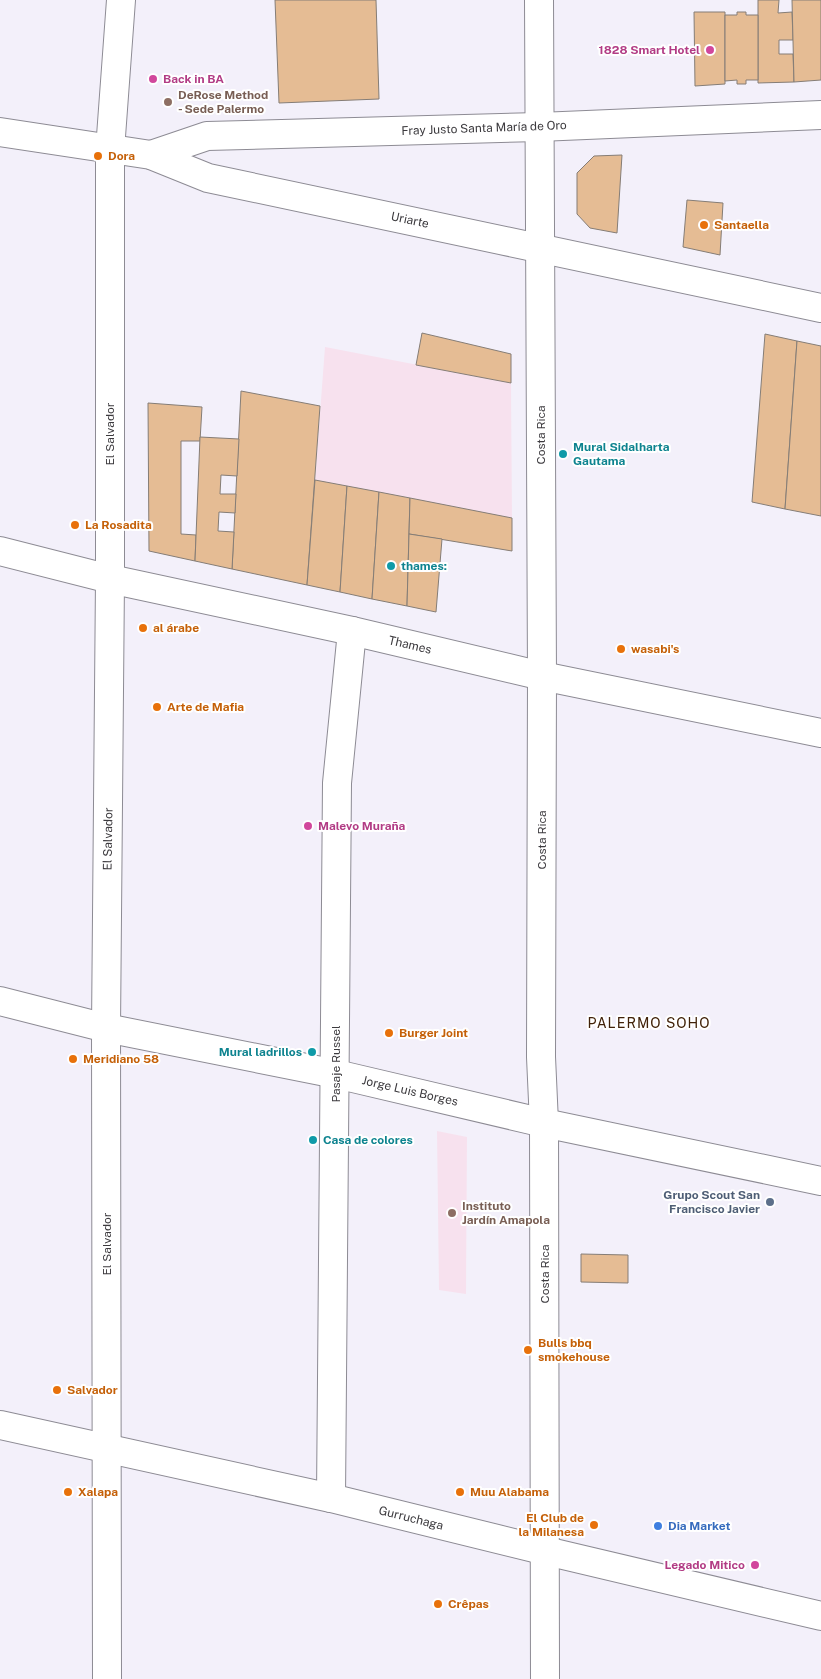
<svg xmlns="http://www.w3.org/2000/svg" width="821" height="1679" viewBox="0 0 821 1679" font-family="'Public Sans',sans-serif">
	<rect width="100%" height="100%" fill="#f3f0fa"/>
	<!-- education -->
	<g fill="#f7e1ee">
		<polygon points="325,347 511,383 512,518 315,480"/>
		<polygon points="437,1131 467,1137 466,1294 439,1290"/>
	</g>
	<!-- building -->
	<g fill="#e5bc94" stroke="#857d76">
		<polygon points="275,0 376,0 379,99 279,103"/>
		<polygon points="758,0 779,0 778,13 792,12 793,40 779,40 779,54 793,54 794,82 758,83"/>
		<polygon points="792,0 821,0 821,80 794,82"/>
		<polygon points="694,12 725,12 725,84 695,86"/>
		<polygon points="737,12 746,12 746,15 758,15 758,80 746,80 746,84 737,84 737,80 725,81 725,15 737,15"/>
		<polygon points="622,155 617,233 590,228 577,214 577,173 594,156"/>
		<polygon points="687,200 723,203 720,255 683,247"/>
		<polygon points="422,333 511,354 511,383 416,365"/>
		<polygon points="765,334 797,341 785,509 752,502"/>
		<polygon points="797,341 821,346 821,516 785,509"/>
		<polygon points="241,391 320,406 307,585 232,569"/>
		<polygon points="148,403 202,407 200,441 181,441 181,534 196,535 195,561 149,551"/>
		<polygon points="200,437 239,439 237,476 221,475 220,494 236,494 235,513 219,512 218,531 234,532 232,569 195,561"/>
		<polygon points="315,480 347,486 340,592 307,585"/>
		<polygon points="347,486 379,492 372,599 340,592"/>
		<polygon points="379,492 410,498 407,606 372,599"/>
		<polygon points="410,498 512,518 512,551 409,534"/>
		<polygon points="409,534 442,539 436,612 407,606"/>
		<polygon points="581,1254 628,1255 628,1283 581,1282"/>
	</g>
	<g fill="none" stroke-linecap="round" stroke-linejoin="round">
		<!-- minor casing -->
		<g stroke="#8d8b94" stroke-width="30">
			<g id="minor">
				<polyline points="539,0 542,676 541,1057 544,1123 545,1679"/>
				<polyline points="0,132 151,155 208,178 821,308"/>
				<polyline points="151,155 207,136 539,127 821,115"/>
				<polyline points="0,551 110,579 352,631 542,676 821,733"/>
				<polyline points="0,1001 106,1028 336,1074 544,1123 821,1181"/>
				<polyline points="0,1425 331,1498 546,1551 821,1616"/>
				<polyline points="331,1498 337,783 352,631"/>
				<polyline points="107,1679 106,1028 110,579 110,150 121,0"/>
			</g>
		</g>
		<!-- minor -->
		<use href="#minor" stroke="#fff" stroke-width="28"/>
	</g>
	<!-- markers -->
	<g fill="#d1479c" stroke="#fff" stroke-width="2">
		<circle cx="710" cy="50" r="5"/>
		<circle cx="153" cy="79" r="5"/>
		<circle cx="308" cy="826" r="5"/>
		<circle cx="755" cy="1565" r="5"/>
	</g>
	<g fill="#8d6e63" stroke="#fff" stroke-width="2">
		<circle cx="168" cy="102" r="5"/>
		<circle cx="452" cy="1213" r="5"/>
	</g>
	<g fill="#e8710a" stroke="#fff" stroke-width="2">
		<circle cx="98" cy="156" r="5"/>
		<circle cx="704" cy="225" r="5"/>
		<circle cx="75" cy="525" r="5"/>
		<circle cx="143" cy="628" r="5"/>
		<circle cx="621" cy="649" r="5"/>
		<circle cx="157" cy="707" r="5"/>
		<circle cx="389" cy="1033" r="5"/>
		<circle cx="73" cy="1059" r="5"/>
		<circle cx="528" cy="1350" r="5"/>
		<circle cx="57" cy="1390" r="5"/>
		<circle cx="68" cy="1492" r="5"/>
		<circle cx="460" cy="1492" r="5"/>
		<circle cx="594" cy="1525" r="5"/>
		<circle cx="438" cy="1604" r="5"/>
	</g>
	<g fill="#0f9aa8" stroke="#fff" stroke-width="2">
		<circle cx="563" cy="454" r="5"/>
		<circle cx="391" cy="566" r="5"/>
		<circle cx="312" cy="1052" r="5"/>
		<circle cx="313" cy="1140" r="5"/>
	</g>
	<circle fill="#5c6f8a" stroke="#fff" stroke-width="2" cx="770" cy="1202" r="5"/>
	<circle fill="#3f7fe0" stroke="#fff" stroke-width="2" cx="658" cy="1526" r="5"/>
	<g text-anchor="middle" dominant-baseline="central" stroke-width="4" stroke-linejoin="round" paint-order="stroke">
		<!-- hotel labels -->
		<g font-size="12" font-weight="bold" fill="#b23c85" stroke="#fff" text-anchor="end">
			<text x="700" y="50">1828 Smart Hotel</text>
			<text x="163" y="79" text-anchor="start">Back in BA</text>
			<text x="318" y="826" text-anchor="start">Malevo Muraña</text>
			<text x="745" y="1565">Legado Mitico</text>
		</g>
		<!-- education labels -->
		<g font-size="12" font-weight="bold" fill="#785e54" stroke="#fff" text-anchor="start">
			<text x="178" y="95">DeRose Method<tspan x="178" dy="14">- Sede Palermo</tspan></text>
			<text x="462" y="1206">Instituto<tspan x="462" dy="14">Jardín Amapola</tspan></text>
		</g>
		<!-- street labels -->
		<g font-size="12" fill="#3c3a3e" stroke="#fff">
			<text transform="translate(484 128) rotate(-2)">Fray Justo Santa María de Oro</text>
			<text transform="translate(410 220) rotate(12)">Uriarte</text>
			<text transform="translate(110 434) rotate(-90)">El Salvador</text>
			<text transform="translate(541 435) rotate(-90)">Costa Rica</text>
			<text transform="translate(410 645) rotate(13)">Thames</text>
			<text transform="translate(108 839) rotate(-89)">El Salvador</text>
			<text transform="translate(542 840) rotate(-90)">Costa Rica</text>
			<text transform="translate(336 1064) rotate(-90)">Pasaje Russel</text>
			<text transform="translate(410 1091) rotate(13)">Jorge Luis Borges</text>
			<text transform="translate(107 1244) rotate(-90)">El Salvador</text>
			<text transform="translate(545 1274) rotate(-90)">Costa Rica</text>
			<text transform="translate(411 1518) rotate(14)">Gurruchaga</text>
		</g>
		<!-- food labels -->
		<g font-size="12" font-weight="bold" fill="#c56008" stroke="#fff" text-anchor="start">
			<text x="108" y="156">Dora</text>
			<text x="714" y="225">Santaella</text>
			<text x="85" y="525">La Rosadita</text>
			<text x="153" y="628">al árabe</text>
			<text x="631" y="649">wasabi's</text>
			<text x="167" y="707">Arte de Mafia</text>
			<text x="399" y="1033">Burger Joint</text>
			<text x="83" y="1059">Meridiano 58</text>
			<text x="538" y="1343">Bulls bbq<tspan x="538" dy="14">smokehouse</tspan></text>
			<text x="67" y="1390">Salvador</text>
			<text x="78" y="1492">Xalapa</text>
			<text x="470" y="1492">Muu Alabama</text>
			<text x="584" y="1518" text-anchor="end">El Club de<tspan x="584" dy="14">la Milanesa</tspan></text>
			<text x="448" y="1604">Crêpas</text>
		</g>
		<!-- culture labels -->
		<g font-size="12" font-weight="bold" fill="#0d838f" stroke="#fff" text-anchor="start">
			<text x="573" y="447">Mural Sidalharta<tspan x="573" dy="14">Gautama</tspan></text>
			<text x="401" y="566">thames:</text>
			<text x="302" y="1052" text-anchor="end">Mural ladrillos</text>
			<text x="323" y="1140">Casa de colores</text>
		</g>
		<!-- service labels -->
		<g font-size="12" font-weight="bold" fill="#4e5e75" stroke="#fff" text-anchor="end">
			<text x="760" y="1195">Grupo Scout San<tspan x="760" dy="14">Francisco Javier</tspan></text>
		</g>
		<!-- shop labels -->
		<g font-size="12" font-weight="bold" fill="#366cbe" stroke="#fff" text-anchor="start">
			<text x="668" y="1526">Dia Market</text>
		</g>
		<!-- neighbourhood labels -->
		<g font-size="14" letter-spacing="1" fill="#412209" stroke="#fff">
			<text x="649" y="1023">PALERMO SOHO</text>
		</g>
	</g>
</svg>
